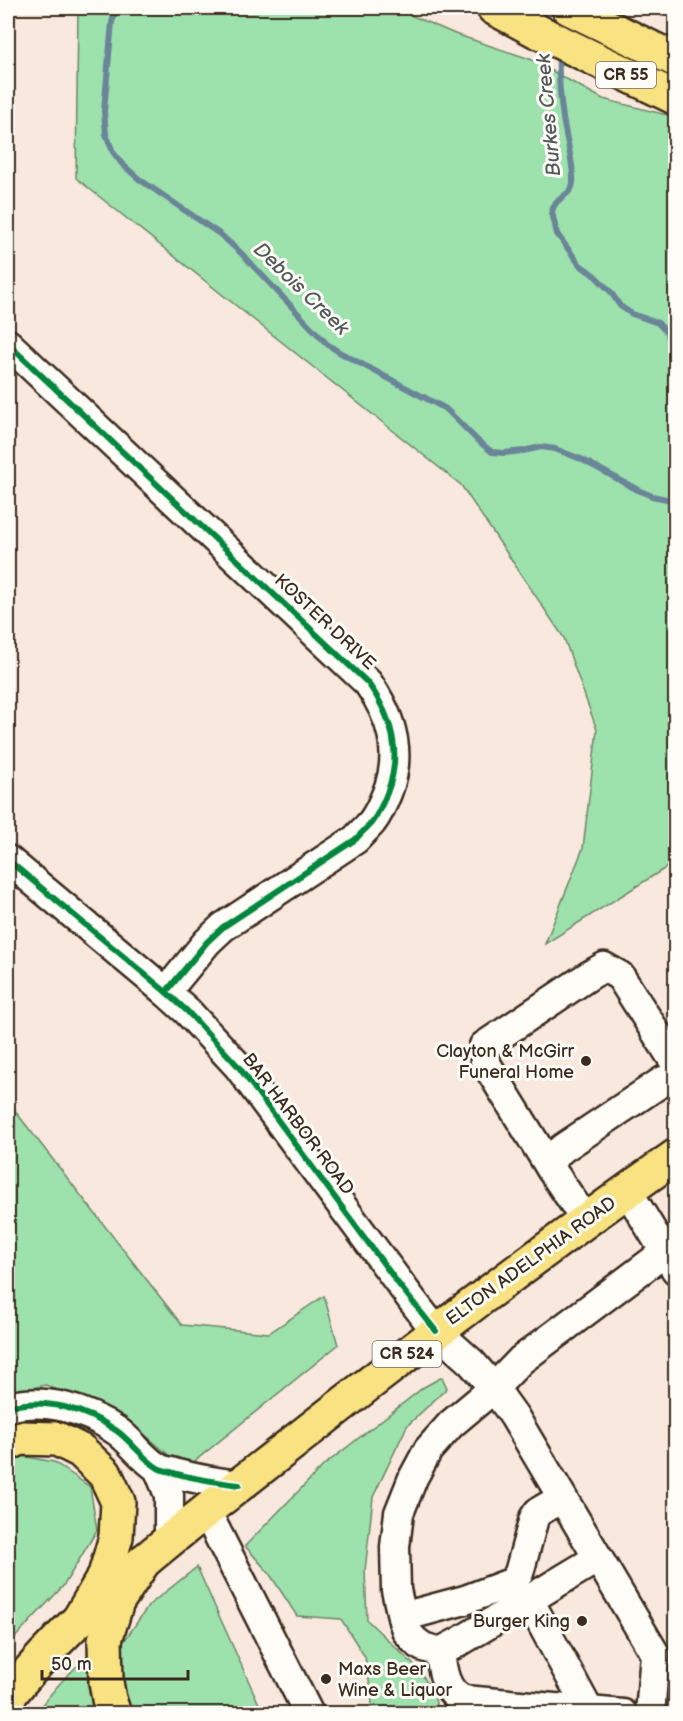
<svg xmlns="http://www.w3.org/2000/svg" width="683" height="1721" viewBox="0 0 683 1721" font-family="'Balsamiq Sans',sans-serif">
	<rect width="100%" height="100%" fill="#f8e8dd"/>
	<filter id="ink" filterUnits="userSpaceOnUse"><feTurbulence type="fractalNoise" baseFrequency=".0167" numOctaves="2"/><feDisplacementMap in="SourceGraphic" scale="12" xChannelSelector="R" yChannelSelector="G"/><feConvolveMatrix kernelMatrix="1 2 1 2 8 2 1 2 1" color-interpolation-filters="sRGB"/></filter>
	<g filter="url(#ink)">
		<!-- green -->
		<g fill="#9de1ad" stroke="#6c8666" stroke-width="1.5">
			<polygon points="78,8 394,8 455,34 530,59 603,99 675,117 675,862 545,944 583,848 597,730 564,638 461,485 76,178"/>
			<polygon points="8,1102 182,1325 269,1333 324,1296 338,1345 185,1469 130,1422 46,1385 8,1393"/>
			<polygon points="442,1377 447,1388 407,1426 373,1497 365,1571 367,1620 420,1671 434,1694 438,1713 371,1713 372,1698 365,1657 341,1619 297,1616 269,1573 245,1546 323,1466 424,1387"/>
			<polygon points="10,1454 54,1462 90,1487 97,1530 64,1585 8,1645 8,1456"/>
			<polygon points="197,1567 263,1713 127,1713 116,1686 120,1647 149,1605"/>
			<polygon points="93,1650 89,1683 97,1713 34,1714 61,1682"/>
		</g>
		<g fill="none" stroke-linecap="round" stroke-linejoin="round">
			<!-- stream -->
			<g stroke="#6a8597" stroke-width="6">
				<polyline points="117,8 112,22 104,111 106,134 113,152 122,164 139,179 221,235 241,253 327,344 339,352 446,409 477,440 492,452 504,453 523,451 541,447 555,449 581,459 638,490 652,496 676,501"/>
				<path d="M559 53C558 75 560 97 563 118 565 134 577 176 572 187 569 194 564 195 559 200 555 203 553 207 552 212L557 234 580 265 594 275 611 292 620 306 632 314 658 323 667 333 673 351 676 374"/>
			</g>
			<!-- minor casing -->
			<g stroke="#3b2a1e" stroke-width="33">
				<g id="minor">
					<path d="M8 344 368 683C392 717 403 753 387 793 383 803 379 813 372 822 367 828 361 833 356 839L223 927 207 942 166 992"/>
					<polyline points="8,860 166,992 187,1011 238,1066 412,1300 436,1331 471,1362 494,1388 514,1416 655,1654 650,1714"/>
					<polyline points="551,1169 485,1062 484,1046 590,975 604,967 620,976 676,1064"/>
					<polyline points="627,1190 676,1270"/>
					<polyline points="586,1221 551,1169 553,1157 563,1148 663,1081 676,1076"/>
					<path d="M8 1407C44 1397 86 1409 117 1431 131 1441 143 1459 158 1468 161 1470 167 1471 171 1472 193 1479 216 1482 239 1485"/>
					<polyline points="158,1468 169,1495 169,1542"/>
					<polyline points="206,1511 309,1714"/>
					<polyline points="529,1600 589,1711"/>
					<polyline points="402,1617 465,1600 513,1582 519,1573 534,1518 538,1512 562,1498"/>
					<polyline points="440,1652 459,1642 598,1558"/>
					<path d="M623 1714 464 1700C445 1693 442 1669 440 1652L423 1647 415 1641 407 1632 403 1621 396 1590 395 1547 399 1513 413 1478 428 1450 451 1424 494 1388 521 1360 665 1252 676 1246"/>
				</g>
			</g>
			<!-- major casing -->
			<g stroke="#3b2a1e" stroke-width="38">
				<g id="major">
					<polyline points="494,8 537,31 676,98"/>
					<polyline points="569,8 676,60"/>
					<path d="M8 1697C81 1604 187 1526 280 1453 410 1351 541 1251 676 1156"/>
				</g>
			</g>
			<!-- highway casing -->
			<g stroke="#3b2a1e" stroke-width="38">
				<g id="highway">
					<polyline points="8,1444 20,1438 57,1439 81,1451 105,1474 118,1502 116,1537 105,1575 78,1621"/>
					<polyline points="114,1714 109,1699 106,1682 105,1640 117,1602 144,1561"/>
				</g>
			</g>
			<!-- minor -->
			<use href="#minor" stroke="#fdfcf7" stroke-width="28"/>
			<!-- major -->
			<use href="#major" stroke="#f8e281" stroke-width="33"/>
			<!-- highway -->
			<use href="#highway" stroke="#f8e281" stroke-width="33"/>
			<!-- cycleway casing -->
			<g stroke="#fdfcf7" stroke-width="10">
				<g id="cycleway">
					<path d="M8 344 368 683C392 717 403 753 387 793 383 803 379 813 372 822 367 828 361 833 356 839L223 927 207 942 166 992"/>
					<polyline points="8,860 166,992 187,1011 238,1066 400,1286 436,1331"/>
					<path d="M8 1407C44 1397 86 1409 117 1431 131 1441 143 1459 158 1468 161 1470 167 1471 171 1472 193 1479 216 1482 239 1485"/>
				</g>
			</g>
			<!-- cycleway -->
			<use href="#cycleway" stroke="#00873e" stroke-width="6"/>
		</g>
	</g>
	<!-- markers -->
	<g fill="#3b2a1e" stroke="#fdfcf7" stroke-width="2">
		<circle cx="586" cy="1061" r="6"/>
		<circle cx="582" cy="1621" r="6"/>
		<circle cx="326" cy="1679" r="6"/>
	</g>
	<g text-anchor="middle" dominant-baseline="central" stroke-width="6" stroke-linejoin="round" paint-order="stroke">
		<!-- shield labels -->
		<g fill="#fdfcf7" stroke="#75695f" stroke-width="1.5">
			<rect x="596" y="62" width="60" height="26" rx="4.5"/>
			<rect x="372.5" y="1341" width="69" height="26" rx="4.5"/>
		</g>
		<g font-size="16" font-weight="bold" fill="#3b2a1e">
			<text x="626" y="75">CR 55</text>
			<text x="407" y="1354">CR 524</text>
		</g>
		<!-- street labels -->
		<g font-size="18" fill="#3b2a1e" stroke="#fdfcf7">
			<text transform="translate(325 622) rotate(43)">KOSTER DRIVE</text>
			<text transform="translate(298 1124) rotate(53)">BAR HARBOR ROAD</text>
			<text transform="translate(531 1261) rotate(-36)">ELTON ADELPHIA ROAD</text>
		</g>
		<!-- poi labels -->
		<g font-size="18" fill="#3b2a1e" stroke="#fdfcf7" text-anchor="end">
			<text x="574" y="1051">Clayton &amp; McGirr<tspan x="574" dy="21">Funeral Home</tspan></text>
			<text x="570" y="1621">Burger King</text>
			<text x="338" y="1669" text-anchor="start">Maxs Beer<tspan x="338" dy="21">Wine &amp; Liquor</tspan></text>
		</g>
		<!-- water labels -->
		<g font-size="20" font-style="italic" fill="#53585b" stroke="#fdfcf7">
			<text transform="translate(549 115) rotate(-95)">Burkes Creek</text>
			<text transform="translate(301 289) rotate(44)">Debois Creek</text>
		</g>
	</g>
	<!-- margin -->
	<rect width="683" height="1721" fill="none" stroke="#fdfcf7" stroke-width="30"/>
	<rect x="15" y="15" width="653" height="1691" fill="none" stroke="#3b2a1e" stroke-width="2" filter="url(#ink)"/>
	<!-- scale -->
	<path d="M42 1670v9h146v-9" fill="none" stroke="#3b2a1e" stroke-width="3"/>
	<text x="51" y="1670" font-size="18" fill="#3b2a1e" stroke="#fdfcf7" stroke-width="4.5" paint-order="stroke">50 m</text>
</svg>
